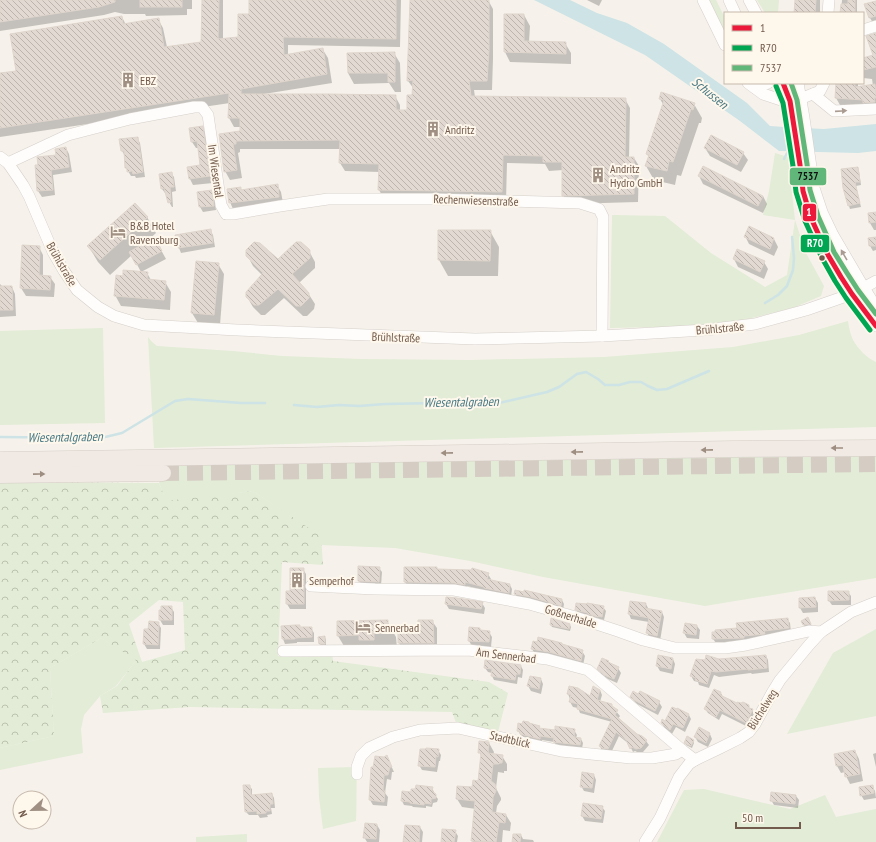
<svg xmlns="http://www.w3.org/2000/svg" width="876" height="842" viewBox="0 0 876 842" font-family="'PT Sans Narrow',sans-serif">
	<defs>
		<pattern id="forest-crowns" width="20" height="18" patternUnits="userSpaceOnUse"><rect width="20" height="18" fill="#e2ecd6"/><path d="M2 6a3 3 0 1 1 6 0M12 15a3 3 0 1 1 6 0" fill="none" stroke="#bcc2b0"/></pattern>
		<pattern id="building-back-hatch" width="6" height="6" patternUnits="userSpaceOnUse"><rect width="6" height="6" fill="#e2dad2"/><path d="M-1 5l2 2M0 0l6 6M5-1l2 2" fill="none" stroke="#bcb4ad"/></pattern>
	</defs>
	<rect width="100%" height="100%" fill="#f6f2eb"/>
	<!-- green -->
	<g fill="#e2ecd6">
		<polygon points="708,0 716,0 725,18 725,36"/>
		<polygon points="757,0 779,0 778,13 765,13"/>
		<polygon points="775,153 788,157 795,220 806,253 824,286 821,296 795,307 748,319 704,326 610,328 612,215 665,216 711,253 765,287 787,275 795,220 763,215 769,191"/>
		<path d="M848 321C849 327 850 334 853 340 858 349 867 358 876 362V427L154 448 148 337 152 342 157 346 233 351 282 356 361 359 470 360 604 357 733 347 799 335Z"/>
		<polygon points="103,328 105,423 0,425 0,331"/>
		<polygon points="876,454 876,578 705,606 543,577 470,561 395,548 321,545 320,536 253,491 164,502 164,495 159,483 168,464"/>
		<polygon points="876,629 876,716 787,734 833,653"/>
		<polygon points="101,638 137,659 116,686 100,696 84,715 81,729 83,753 0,770 0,748 54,736 50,668"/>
		<path d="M357 767C356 785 357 803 356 821L323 829 319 797 318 768Z"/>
		<polygon points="704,789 790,809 825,795 836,817 876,809 876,842 657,842 684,790"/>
		<polygon points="247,834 247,842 196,842 196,837"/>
	</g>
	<!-- forest -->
	<path fill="url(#forest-crowns)" fill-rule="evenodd" d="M0 482 159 483 164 495 165 501 253 491 321 536 323 565 282 562 278 656 332 653 333 661 489 682 508 693 497 736 458 728 452 712 190 707 103 713 100 696 117 686 136 660 101 638 50 668 54 736 0 748ZM159 600 183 602 185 650 142 662 129 624Z"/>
	<!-- water -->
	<polygon fill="#cde3e5" points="534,0 570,0 597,13 627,23 664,44 747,103 770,126 785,127 824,129 876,124 876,151 858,153 779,151 740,121 645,55"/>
	<!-- shadow -->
	<g fill="#0003">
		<polygon points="0,0 192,0 192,9 187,9 187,15 146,16 145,14 124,14 115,12 104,15 0,31"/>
		<polygon points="203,0 223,0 223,40 239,38 250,15 250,0 401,0 400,47 288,45 288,56 323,50 328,58 332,83 264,94 395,96 400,105 400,111 408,111 413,96 414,89 408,81 411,0 488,0 493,9 493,59 492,90 474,90 475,97 625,99 630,108 629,158 634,158 639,166 638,202 568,204 563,195 563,170 549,171 545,164 507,163 506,201 384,199 379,190 380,172 345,171 340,163 341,149 240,149 240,152 238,153 242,178 230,180 225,171 220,135 241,132 241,127 234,127 229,118 230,103 0,137 0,74 17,71 122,17 126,25 158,19 163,28 167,47 202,42"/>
		<polygon points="587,0 602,0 599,6"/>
		<polygon points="796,0 820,0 820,13 795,13"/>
		<polygon points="842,0 857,0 857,13 841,13"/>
		<polygon points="876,2 876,22 873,23 870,18 866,5"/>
		<polygon points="505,15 524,15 530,26 529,42 565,43 571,53 571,64 510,62 505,52"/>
		<polygon points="876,34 876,108 867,106 840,105 836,98 837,83 858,83 858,87 873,86 872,79 863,78 863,59 874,56"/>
		<polygon points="394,53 400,63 401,92 395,92 389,83 354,84 348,73 348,54"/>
		<polygon points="660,99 694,104 702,118 701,123 699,123 681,176 677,175 675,185 654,180 646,166 649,158 647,154 663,104"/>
		<polygon points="202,127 206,133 213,183 193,185 190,179 188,168 201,166 199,148 196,148 192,142"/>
		<polygon points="137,138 140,143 145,177 136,178 135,176 131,176 126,168 125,156 122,151"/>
		<polygon points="66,148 69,154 72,172 53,175 55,195 42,197 38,191 39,166 57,156"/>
		<polygon points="705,148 743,153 748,160 741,172 710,156"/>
		<polygon points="858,168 859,171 861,185 856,186 861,207 850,209 849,206 844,188"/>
		<polygon points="171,173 174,177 176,191 172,192 173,207 172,207 169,202 167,193 165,193 162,189"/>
		<polygon points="699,176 763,196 767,204 763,213 703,184"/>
		<polygon points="277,185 281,192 283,203 233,209 230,202 240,188 242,190"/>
		<polygon points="211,191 214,196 216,210 203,212 200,207"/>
		<polygon points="876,213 876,230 874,230 870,223"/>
		<polygon points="147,217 156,233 145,243 155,239 166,259 141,272 132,255 110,275 98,262 89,247"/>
		<polygon points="749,227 774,239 778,247 774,256 749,244 745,236"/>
		<polygon points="210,230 213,235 215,247 181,253 179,248 176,236"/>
		<polygon points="490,231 499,247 498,276 448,276 439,260"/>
		<polygon points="876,238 876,250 873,251 870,246"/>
		<polygon points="23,246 39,247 43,255 43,277 50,277 55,284 54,297 26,296 21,288"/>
		<polygon points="309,251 315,262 315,268 299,283 308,293 315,304 314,309 307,316 303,316 284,298 265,315 261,315 253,307 247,297 263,276 253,266 247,255 278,261"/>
		<polygon points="734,259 764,262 768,269 764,279 738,267"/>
		<polygon points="218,264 224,274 220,325 198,323 192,313"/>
		<polygon points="147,273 151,280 165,282 171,292 170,310 121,306 115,295"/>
		<polygon points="0,284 3,287 12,287 15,294 16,316 0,317"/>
		<polygon points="379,568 382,572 381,586 362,585 359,581"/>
		<polygon points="405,568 488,574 491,579 491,581 510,585 512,589 511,597 467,586 467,589 408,587 405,582"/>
		<polygon points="303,569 306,574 306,609 290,609 287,604 291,592"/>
		<polygon points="848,592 851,596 851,605 832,605 829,601"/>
		<polygon points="515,594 562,600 564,604 563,610 518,598"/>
		<polygon points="815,598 818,603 818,612 803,613 800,608 800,599"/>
		<polygon points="482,603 485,608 484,614 449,609 446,604"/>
		<polygon points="646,604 649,610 662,612 664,617 660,641 650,638 647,633 649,622 631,619 629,614"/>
		<polygon points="171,607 174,612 174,625 163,625 160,620"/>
		<polygon points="603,607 606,611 604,620 578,614 576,609"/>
		<polygon points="787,619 790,623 791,632 746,640 716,643 713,639 713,633"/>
		<polygon points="808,619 812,626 805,627 802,621"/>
		<polygon points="387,621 396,637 397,648 347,651 338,636"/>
		<polygon points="432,621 437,628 437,651 404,651 399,643 399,630 419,629"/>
		<polygon points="158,623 161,628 160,649 147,649 144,644 149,630"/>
		<polygon points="551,625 570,625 571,627 570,631 552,627"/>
		<polygon points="697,626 700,630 699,639 687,638 684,633"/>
		<polygon points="311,628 314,633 314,642 297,642 297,643 285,644 283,639"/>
		<polygon points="480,631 489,632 492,637 491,647 472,646 469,641"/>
		<polygon points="325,637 326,640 326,646 321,646 320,644"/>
		<polygon points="562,645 582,651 585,656 583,665 535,654 532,649"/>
		<polygon points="659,656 673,659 675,664 673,674 660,671 657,666"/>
		<polygon points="766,656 768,660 769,672 752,674 751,673 719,677 714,675 709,688 699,685 698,682 694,681 691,676 706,661"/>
		<polygon points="608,661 610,664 618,668 621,673 617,683 608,679 601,674 599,669"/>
		<polygon points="521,666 523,670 522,678 518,677 517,684 494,680 492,676 492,673 488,672 485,668"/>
		<polygon points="541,679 543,684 541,694 531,691 528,686"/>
		<polygon points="569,687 591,697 600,690 602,695 600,702 611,705 620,716 618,719 637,735 646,741 649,745 643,752 639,753 635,751 633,752 629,744 619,736 611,753 602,751 600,746 612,722 580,713 578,708 573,707 570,702 570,699 568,694"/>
		<polygon points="721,693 723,697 737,704 748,706 750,709 752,710 754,714 748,727 722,714 719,720 708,713 705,709"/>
		<polygon points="631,697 659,702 662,707 658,715 637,704 634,701"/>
		<polygon points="678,710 689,715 691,719 685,732 676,727 672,734 664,727 662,723 666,722"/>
		<polygon points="539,727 540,729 555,731 574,730 577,735 576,738 581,739 583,743 582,749 557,746 554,742 542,740 542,743 523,738 518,731"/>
		<polygon points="699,729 710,734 712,739 708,747 698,742 695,737"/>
		<polygon points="693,741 694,743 692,748 686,745 685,743"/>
		<polygon points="489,743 494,752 493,755 502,756 507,764 507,771 504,771 504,773 498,772 496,788 501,798 501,800 497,806 496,813 506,815 511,823 510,831 503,830 502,842 473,842 472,841 476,809 462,807 457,799 473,788 479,782 482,757 479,752"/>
		<polygon points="438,750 441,755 440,761 439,761 437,772 422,770 419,765"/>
		<polygon points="855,751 859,759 863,781 850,784 846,776 845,772 841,773 837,766"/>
		<polygon points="876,753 876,767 873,754"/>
		<polygon points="389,761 394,772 392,772 391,780 387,779 385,793 388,797 387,806 373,805 370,800"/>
		<polygon points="594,775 596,780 594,793 584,791 581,786"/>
		<polygon points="249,786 252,789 252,796 272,794 274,798 275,808 271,808 272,814 267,815 268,817 260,818 258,815 249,815 246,812"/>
		<polygon points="872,786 875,791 876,798 864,800 861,795"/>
		<polygon points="432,788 434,792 434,794 438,799 437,802 433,803 432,807 426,806 426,808 413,807 412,806 404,805 402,801 412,793"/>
		<polygon points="796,796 799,800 798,808 774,805 771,800"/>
		<polygon points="602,807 605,811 603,823 585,821 582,816"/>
		<polygon points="377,825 380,830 379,842 367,842 364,837"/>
		<polygon points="420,827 423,832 422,842 404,842"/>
		<polygon points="455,831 458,836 457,842 442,842"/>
		<polygon points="521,835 523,839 533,840 534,842 513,842"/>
	</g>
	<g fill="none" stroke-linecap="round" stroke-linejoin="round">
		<!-- stream -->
		<g stroke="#cde3e5" stroke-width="2.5">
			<polyline points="784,159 789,149"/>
			<polyline points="765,303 778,295 787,286 793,270 794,258 792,237"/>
			<polyline points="294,405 317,407 339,405 359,406 385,404 438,403 462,401 482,403 499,403 547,392 559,387 577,374 586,372 598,379 605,385 619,385 630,382 641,382 648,386 657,390 667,389 709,371"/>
			<polyline points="0,437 101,438 122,433 175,401 188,399 241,403 265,403"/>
		</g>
	</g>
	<!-- building -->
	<g fill="url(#building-back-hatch)" stroke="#dfd5cd">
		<polygon points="0,0 115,0 115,2 99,7 0,22"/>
		<rect x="140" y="0" width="42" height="7"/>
		<polygon points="202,0 219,0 218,39 238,37 238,14 249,14 249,0 396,0 396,39 283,37 284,55 323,48 327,74 241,89 241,94 328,94 396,95 396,110 407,110 407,95 412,95 413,80 407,81 410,0 489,0 489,50 487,81 469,81 471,96 626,98 625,157 634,157 634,194 562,196 562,162 543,162 543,156 503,155 502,192 378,190 379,164 339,163 340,140 236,141 236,144 233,144 237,170 224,172 219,134 240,131 240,118 228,118 229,93 0,128 0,73 16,71 10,34 122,16 123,24 159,18 164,47 201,42"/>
		<polygon points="795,0 816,0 815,13 794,13"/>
		<polygon points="848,0 855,0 855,13 840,13 841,4 848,4"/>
		<polygon points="876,1 876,16 869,18 864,4"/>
		<polygon points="504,14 524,14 524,41 566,42 566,54 504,52"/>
		<polygon points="876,33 876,67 863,70 863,58 873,55 866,36"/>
		<polygon points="395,52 395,82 388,82 388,73 348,73 347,53"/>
		<polygon points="836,83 855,83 855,87 875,84 876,95 876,98 874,98 875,102 863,103 863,100 835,98"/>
		<polygon points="661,92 695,103 693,110 691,109 673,162 669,161 667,171 645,166 649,155 646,154 664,100 659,99"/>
		<polygon points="203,126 210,176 189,179 187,167 200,165 197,141 191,142 189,128"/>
		<polygon points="711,135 744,152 737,165 704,148"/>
		<polygon points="138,137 143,172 133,174 132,171 127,172 127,168 125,168 124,151 121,151 119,139"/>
		<polygon points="66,147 69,167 51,170 53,190 37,191 35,165 38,165 37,157 56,155 55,149"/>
		<polygon points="703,166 763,196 758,206 698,176"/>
		<polygon points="858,167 860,182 855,182 860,203 848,206 843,188 841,169"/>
		<polygon points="172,172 174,187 170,187 171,202 168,203 164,188 161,189 159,174"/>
		<polygon points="278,184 279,197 229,203 227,189 241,187 241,190"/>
		<polygon points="212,190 214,206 199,207 197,192"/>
		<polygon points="135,203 148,217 100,260 87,246"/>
		<polygon points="876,212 876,222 869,223 868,213"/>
		<polygon points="749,226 774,238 770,249 744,237"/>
		<polygon points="211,229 213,243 178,248 175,235"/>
		<polygon points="438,230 491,230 490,261 438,260"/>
		<polygon points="155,237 162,251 136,265 129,252"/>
		<polygon points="876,237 876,246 869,246 868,238"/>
		<polygon points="254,242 260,243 278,259 296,242 301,242 310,250 310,258 292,274 309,293 309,298 301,306 296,306 278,289 259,305 254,305 246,297 246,292 263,273 246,256 246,250"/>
		<polygon points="22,245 40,246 39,275 51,276 50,290 20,288"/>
		<polygon points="737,249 765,261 760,272 733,259"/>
		<polygon points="196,261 219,263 214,315 191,313"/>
		<polygon points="123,270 148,272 147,279 166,281 164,300 114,296 116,275 123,276"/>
		<polygon points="0,286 12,286 13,310 0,310"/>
		<polygon points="358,566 380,567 379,582 358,581"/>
		<polygon points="404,567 437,567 437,569 471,570 472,568 489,573 487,579 510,584 509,593 484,588 484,587 465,582 465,585 454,583 404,582"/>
		<polygon points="290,568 304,568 304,604 286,604 286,591 290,591"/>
		<polygon points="515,590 524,592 524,590 562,599 561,606 531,597 514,594"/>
		<polygon points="828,591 849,591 849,600 828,601"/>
		<polygon points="446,597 457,598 483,602 481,609 445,604"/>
		<polygon points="815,597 816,607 799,608 799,598"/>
		<polygon points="630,601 646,603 645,608 662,611 657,636 646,633 649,618 628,614"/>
		<polygon points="576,603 587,604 587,603 604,606 602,617 598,616 598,617 588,614 588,613 575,610"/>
		<polygon points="161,606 172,606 172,620 159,620 159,610 161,610"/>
		<polygon points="808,617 811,624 803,625 801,621"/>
		<polygon points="551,618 570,624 569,629 550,625"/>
		<polygon points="788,618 789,628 764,631 765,634 744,636 744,638 712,639 712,632 715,632 715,630 737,628 736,623"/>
		<polygon points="388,620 388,633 374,633 374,640 359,640 359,635 337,636 337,621"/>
		<polygon points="418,620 433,620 434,643 398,643 398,629 418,628"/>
		<polygon points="149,621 159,622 158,645 143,644 144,629 148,629"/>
		<polygon points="685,623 697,625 696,635 683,633"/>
		<polygon points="295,625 300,625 300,627 312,627 312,637 295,638 295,639 282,639 281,626"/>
		<polygon points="469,627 480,628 480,630 490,631 489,642 468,641"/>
		<polygon points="325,636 325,644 319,644 318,637"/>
		<polygon points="538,637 562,643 562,644 583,650 581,661 549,652 531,649 533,641 537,642"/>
		<polygon points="658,655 673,658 671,669 656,666"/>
		<polygon points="706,655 719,659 766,655 767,668 748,670 749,669 716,672 711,671 707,684 695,680 696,678 690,676 696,659 705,660"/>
		<polygon points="602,658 609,661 608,662 619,667 614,679 604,675 597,669"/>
		<polygon points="485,660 521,665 520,674 516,674 515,680 491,676 492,669 484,668"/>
		<polygon points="530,676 541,678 539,689 527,686"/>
		<polygon points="569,686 578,688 590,696 593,686 600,690 597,700 612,704 612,706 618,710 615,715 637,734 642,736 647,740 641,748 636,749 632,747 630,749 626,740 616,732 608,749 602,748 599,746 612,719 577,709 578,704 569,702 571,695 567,694"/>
		<polygon points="714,689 721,692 720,695 737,703 737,702 741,703 743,702 749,705 749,708 753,709 746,723 720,710 716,717 710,714 711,713 704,709"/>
		<polygon points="633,691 638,694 640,691 660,701 655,711 634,700 630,697"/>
		<polygon points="672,707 677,709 677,708 689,714 683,728 673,724 670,730 661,723 662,719 665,721"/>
		<polygon points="523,721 529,722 529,723 540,726 539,728 555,730 555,726 575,729 574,737 581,738 580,745 553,742 554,738 540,736 540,739 520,734 520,732 517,731 518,723 522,724"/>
		<polygon points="699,727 710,733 706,743 694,737"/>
		<polygon points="687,736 694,740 691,746 684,743"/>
		<polygon points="479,741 489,742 488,753 503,755 502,763 499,763 499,764 493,764 491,781 495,784 496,788 496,791 493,797 492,812 506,814 505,823 499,822 496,842 471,841 475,801 456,799 457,786 472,787 473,780 478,781 481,753 478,753"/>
		<polygon points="426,748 439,749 438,757 436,756 435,767 418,766 420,749 426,749"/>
		<polygon points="855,750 860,774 845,777 843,765 836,766 834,754"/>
		<polygon points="387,755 392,767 390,767 388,775 384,775 383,791 385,791 384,802 369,800 371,767 373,767 375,756 384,757"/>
		<polygon points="582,772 594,774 592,788 580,787"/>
		<polygon points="243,785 250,785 251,795 272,793 273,804 270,804 270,811 266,811 266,813 257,814 257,811 245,812"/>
		<polygon points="416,785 433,787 432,791 436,794 436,798 431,799 431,804 424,803 424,805 410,803 410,802 401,801 402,791 411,792 411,789 415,789"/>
		<polygon points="873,785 874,793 860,796 859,787"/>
		<polygon points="771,792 796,795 795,804 770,801"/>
		<polygon points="583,803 603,806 601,819 581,816"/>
		<polygon points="365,823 377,824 376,839 363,838"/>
		<polygon points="405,825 420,826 419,842 403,842"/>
		<polygon points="442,829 456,830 454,842 441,842"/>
		<polygon points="513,834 521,834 520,842 512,842"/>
	</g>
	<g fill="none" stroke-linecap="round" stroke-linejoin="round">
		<!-- highway-tunnel -->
		<polyline stroke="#d5ccc3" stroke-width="16" stroke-dasharray="16 8" stroke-linecap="butt" points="163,473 876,464"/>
		<!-- minor casing -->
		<g stroke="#d5cfc9" stroke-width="12">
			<g id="minor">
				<polyline points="703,0 725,45"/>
				<polyline points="729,0 735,13"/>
				<polyline points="749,0 756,13"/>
				<polyline points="828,13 829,0"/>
				<polyline points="863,30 876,26"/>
				<polyline points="748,83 763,94 781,100 790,101 805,97 820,91 824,83"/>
				<polyline points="783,83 790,101 800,165 803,191 811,218 828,255 841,277 852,294 876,326"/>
				<polyline points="798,83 804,118 814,188 822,212 833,235 864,288 876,307"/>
				<polyline points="755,88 768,83"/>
				<polyline points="813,94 834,111 876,109"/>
				<polyline points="0,157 8,163 23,185 29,196 53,252 64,271 77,290 98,307 114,316 144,325 237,330 475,339 602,336 705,330 755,324 806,310 852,294 876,281"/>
				<polyline points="8,163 68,135 130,119 194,107 202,107 208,115 221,205 226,214 233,214 280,206 328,199 433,199 580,203 599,209 603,217 602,336"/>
				<polyline points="311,586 375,589 454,590 529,604 572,616 618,631 643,640 675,648 725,648 746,645 809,631 821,632"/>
				<polyline points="283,651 468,650 547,659 588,670 682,750 695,760"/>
				<polyline points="357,774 357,767 361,756 369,748 393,737 420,730 458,728 561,751 631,758 652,758 676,754 682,750"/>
				<polyline points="645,842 660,818 679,777 689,764 695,760 720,748 740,738 749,732 755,724 772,693 780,680 809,645 821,632 851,612 876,602"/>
			</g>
		</g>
		<!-- highway casing -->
		<g stroke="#d5cdc6" stroke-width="17">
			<g id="highway">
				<polyline points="0,460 733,449 876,448"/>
				<polyline points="0,475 163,473"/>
			</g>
		</g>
		<!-- minor -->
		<use href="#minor" stroke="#fefdfc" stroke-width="11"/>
		<!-- highway -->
		<use href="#highway" stroke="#f0e9e4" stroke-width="16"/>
		<!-- bus-1 casing -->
		<g stroke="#fef7ec" stroke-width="8">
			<polyline id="bus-1" points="783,83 790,101 800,165 803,191 811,218 828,255 841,277 852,294 876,326"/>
		</g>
		<!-- bus-2 casing -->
		<g stroke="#fef7ec" stroke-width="8">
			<polyline id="bus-2" points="776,86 783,103 793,166 796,192 805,221 822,258 835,281 846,298 870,330"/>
		</g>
		<!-- bus-3 casing -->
		<g stroke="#fef7ec" stroke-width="8">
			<polyline id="bus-3" points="791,83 797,100 807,164 810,190 818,216 834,252 847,273 858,290 876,314"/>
		</g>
		<!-- bus-1 -->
		<use href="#bus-1" stroke="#ec193b" stroke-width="5"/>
		<!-- bus-2 -->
		<use href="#bus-2" stroke="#00a651" stroke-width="5"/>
		<!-- bus-3 -->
		<use href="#bus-3" stroke="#61b679" stroke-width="5"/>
	</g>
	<!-- one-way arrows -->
	<defs><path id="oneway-solid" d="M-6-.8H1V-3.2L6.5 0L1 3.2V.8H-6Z"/></defs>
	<g fill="#aa9c92">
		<use href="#oneway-solid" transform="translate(841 111) rotate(-4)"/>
		<use href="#oneway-solid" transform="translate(844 255) rotate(-120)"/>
	</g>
	<g fill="#9e8d81">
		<use href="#oneway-solid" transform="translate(837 448) rotate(180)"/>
		<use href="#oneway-solid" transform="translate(707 450) rotate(179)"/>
		<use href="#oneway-solid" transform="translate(577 452) rotate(179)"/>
		<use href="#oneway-solid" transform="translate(447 453) rotate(179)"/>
		<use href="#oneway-solid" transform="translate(39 474) rotate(-1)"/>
	</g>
	<!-- icons -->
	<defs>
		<g id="building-bare" transform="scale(1.2)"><path d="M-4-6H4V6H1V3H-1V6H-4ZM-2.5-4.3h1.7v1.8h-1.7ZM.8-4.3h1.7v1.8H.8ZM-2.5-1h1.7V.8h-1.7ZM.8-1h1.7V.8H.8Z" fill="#a09084" stroke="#fef7ec" stroke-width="2.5" paint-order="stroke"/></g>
		<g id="hotel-bare" transform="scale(1.2)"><path d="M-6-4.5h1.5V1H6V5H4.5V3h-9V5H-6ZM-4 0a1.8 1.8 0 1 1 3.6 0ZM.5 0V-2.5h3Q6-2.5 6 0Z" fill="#a09084" stroke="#fef7ec" stroke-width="2.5" paint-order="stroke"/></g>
	</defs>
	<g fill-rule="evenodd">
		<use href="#building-bare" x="128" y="80"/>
		<use href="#building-bare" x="433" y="129"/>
		<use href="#building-bare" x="598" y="175"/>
		<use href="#hotel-bare" x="118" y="232"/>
		<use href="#building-bare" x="297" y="580"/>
		<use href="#hotel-bare" x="363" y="627"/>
	</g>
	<!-- markers -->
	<circle fill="#725b4c" stroke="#fef7ec" stroke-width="1.5" cx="822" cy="258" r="3.5"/>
	<g text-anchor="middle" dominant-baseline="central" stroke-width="4" stroke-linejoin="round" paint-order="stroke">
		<!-- poi labels -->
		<g font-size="12" fill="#725b4c" stroke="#fef7ec" text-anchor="start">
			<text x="140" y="80">EBZ</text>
			<text x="445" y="129">Andritz</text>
			<text x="610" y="168">Andritz<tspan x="610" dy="14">Hydro GmbH</tspan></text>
			<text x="130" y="225">B&amp;B Hotel<tspan x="130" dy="14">Ravensburg</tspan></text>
			<text x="309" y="580">Semperhof</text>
			<text x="375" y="627">Sennerbad</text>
		</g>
		<!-- street labels -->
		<g font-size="12" fill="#725b4c" stroke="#fef7ec">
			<text transform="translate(216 171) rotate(82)">Im Wiesental</text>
			<text transform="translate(476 200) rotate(2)">Rechenwiesenstraße</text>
			<text transform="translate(62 264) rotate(60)">Brühlstraße</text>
			<text transform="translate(720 328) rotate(-5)">Brühlstraße</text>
			<text transform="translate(396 337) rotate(2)">Brühlstraße</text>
			<text transform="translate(571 616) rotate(17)">Goßnerhalde</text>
			<text transform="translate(506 655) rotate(7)">Am Sennerbad</text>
			<text transform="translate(762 709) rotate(-58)">Büchelweg</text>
			<text transform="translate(510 739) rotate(13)">Stadtblick</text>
		</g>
		<!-- water labels -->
		<g font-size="13" font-style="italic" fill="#477984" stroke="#fef7ec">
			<text transform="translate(710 93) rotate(39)">Schussen</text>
			<text transform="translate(461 402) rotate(-1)">Wiesentalgraben</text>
			<text transform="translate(65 437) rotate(-1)">Wiesentalgraben</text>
		</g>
	</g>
	<g stroke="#fef7ec" stroke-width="1.5">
		<rect x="789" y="167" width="38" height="19" rx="4" fill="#61b679"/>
		<rect x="802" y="203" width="15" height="19" rx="4" fill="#ec193b"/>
		<rect x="800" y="234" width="30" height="19" rx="4" fill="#00a651"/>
	</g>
	<g font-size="11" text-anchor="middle" font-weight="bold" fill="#fff">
		<text x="809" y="216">1</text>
		<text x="815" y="247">R70</text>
	</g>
	<g font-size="11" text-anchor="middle" font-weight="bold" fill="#111">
		<text x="808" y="180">7537</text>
	</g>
	<!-- legend -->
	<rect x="724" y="12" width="140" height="72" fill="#fef7ec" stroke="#c6b9ac"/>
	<rect x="732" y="25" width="20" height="6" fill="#ec193b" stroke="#c6b9ac"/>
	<text x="760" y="32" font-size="12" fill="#725b4c">1</text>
	<rect x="732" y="45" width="20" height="6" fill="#00a651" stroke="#c6b9ac"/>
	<text x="760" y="52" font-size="12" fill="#725b4c">R70</text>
	<rect x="732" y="65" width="20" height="6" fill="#61b679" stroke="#c6b9ac"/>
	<text x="760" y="72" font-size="12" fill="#725b4c">7537</text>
	<!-- north arrow -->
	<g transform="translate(32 810) rotate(248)"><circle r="19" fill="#fef7ec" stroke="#c6b9ac"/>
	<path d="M0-3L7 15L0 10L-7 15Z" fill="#a09084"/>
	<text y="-6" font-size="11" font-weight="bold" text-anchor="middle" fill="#725b4c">N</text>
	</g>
	<!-- scale -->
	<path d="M736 822v6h64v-6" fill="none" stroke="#725b4c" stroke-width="2"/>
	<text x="742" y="822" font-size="12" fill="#725b4c" stroke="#fef7ec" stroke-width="3" paint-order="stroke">50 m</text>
</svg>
